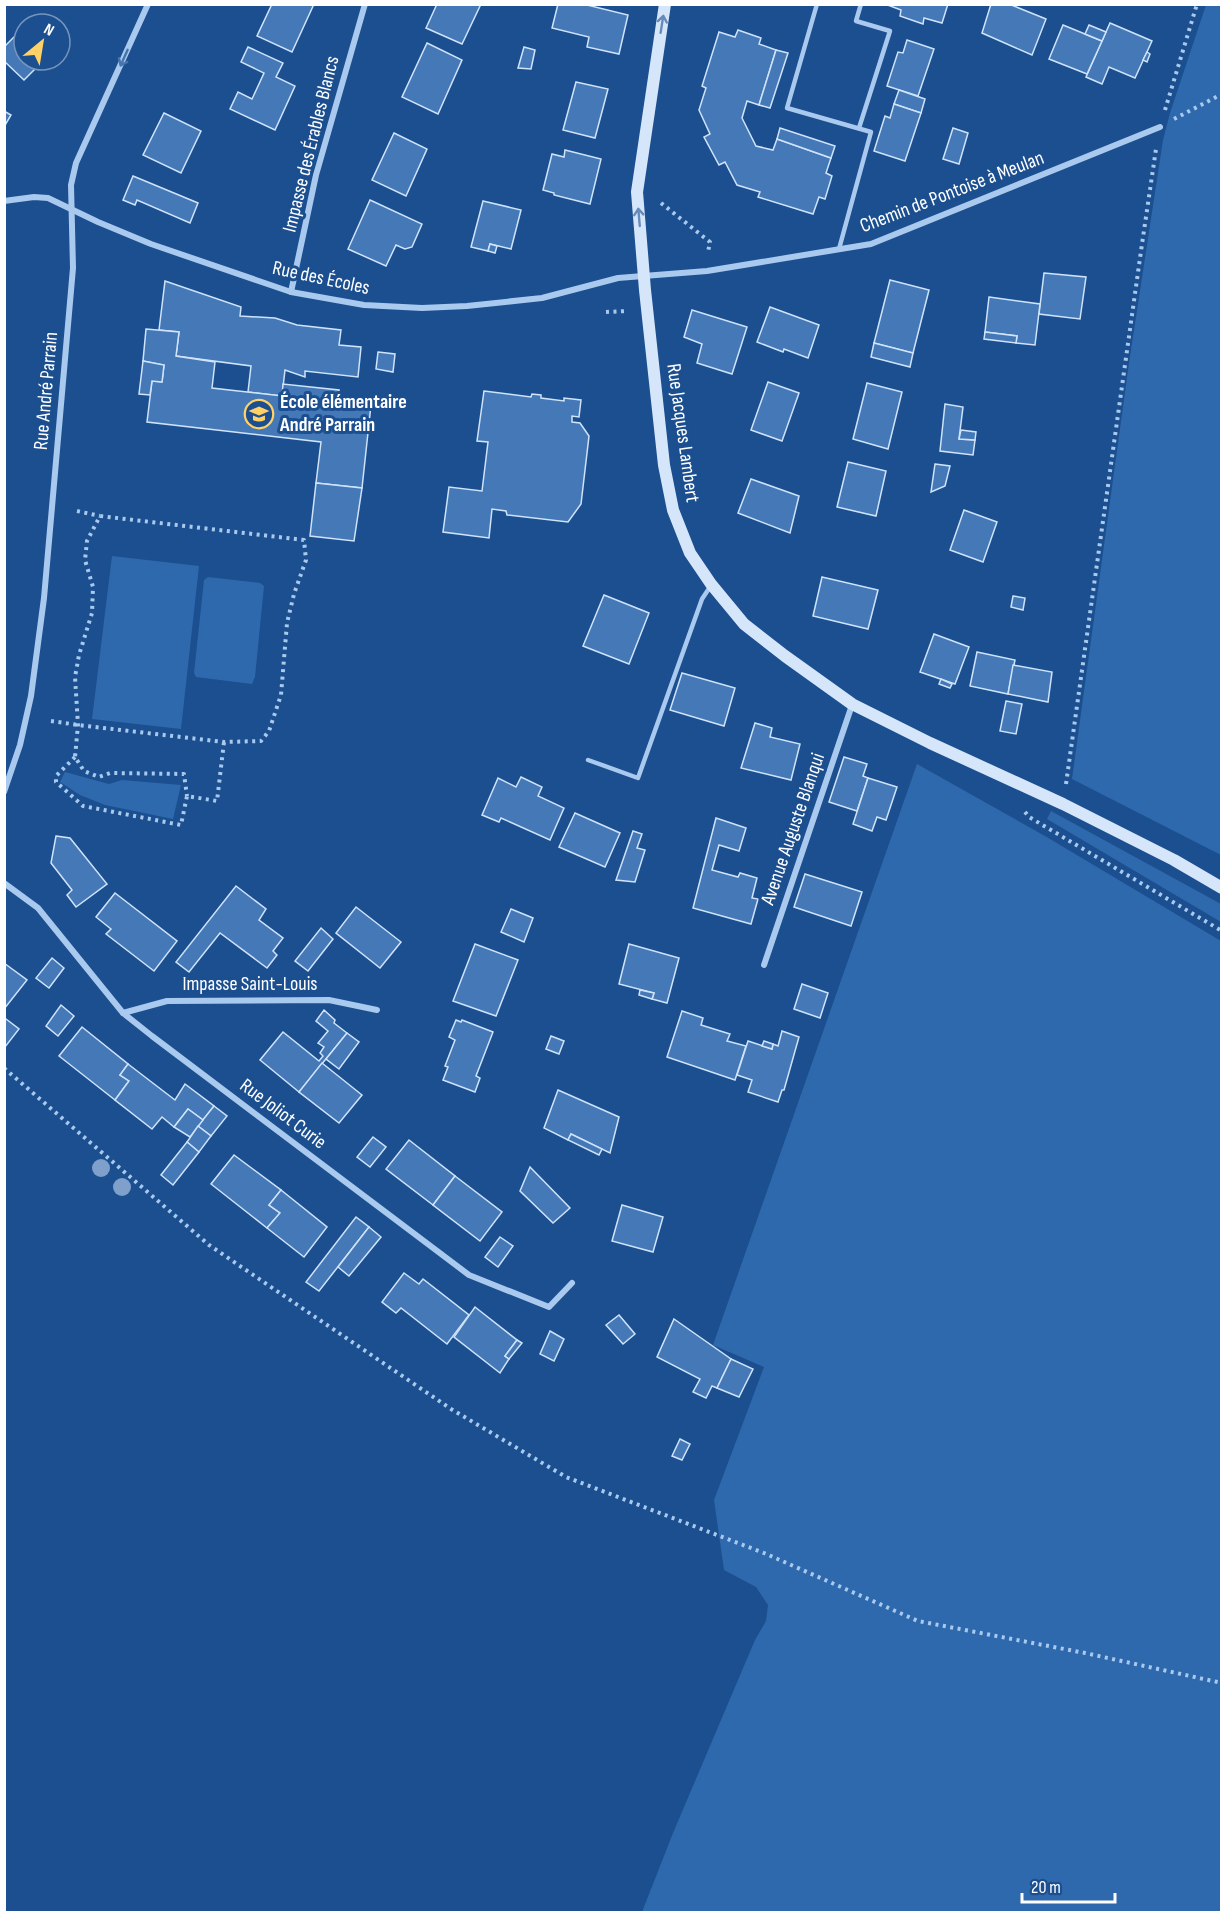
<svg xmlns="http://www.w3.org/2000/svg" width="1226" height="1917" viewBox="0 0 1226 1917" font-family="'Sofia Sans Condensed',sans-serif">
	<rect width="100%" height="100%" fill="#1b4f8f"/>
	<!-- green -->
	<g fill="#2e69ad">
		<polygon points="1206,5 1222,5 1221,855 1072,779 1129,363 1163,140 1170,113"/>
		<polygon points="112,556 199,566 181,729 92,719"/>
		<polygon points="208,577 260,583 264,586 255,677 252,684 196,677 194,673 204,580"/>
		<polygon points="917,764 1045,836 1221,941 1221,1912 642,1912 673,1833 755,1640 766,1621 768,1605 756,1587 724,1570 714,1500 764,1367 713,1345"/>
		<polygon points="65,772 109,784 122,780 181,785 173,819 105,805 80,795 60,782"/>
		<polygon points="1051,811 1221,904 1221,922 1047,819"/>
	</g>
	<!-- building -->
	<g fill="#4478b7" stroke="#cfe3fa" stroke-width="1.5">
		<polygon points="272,4 314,4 292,52 257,36"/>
		<polygon points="437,4 481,4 462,44 426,28"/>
		<polygon points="558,4 583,4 628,15 619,54 587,47 589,37 552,28"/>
		<polygon points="885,4 948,4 942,23 924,18 923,24 900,16 901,10"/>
		<polygon points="991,4 1009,4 1046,19 1032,55 982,33"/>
		<polygon points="33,17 40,24 27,24"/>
		<polygon points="1110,23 1152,41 1135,78 1109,67 1102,84 1086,77"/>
		<polygon points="1063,25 1102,41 1087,74 1049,59"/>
		<polygon points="1089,25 1106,32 1102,41 1085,34"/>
		<polygon points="24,27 24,60 44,60 24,80 4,61 4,47"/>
		<polygon points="738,30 761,38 759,44 776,50 759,105 747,101 742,118 756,146 773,150 777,139 831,158 826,173 832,176 825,199 819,197 813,214 758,197 760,192 737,185 725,162 719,165 704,137 710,134 699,110 706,88 702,86 719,32 735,37"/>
		<polygon points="907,40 934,49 918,96 887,86 898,52 903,53"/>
		<polygon points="427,43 462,60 438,114 402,97"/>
		<polygon points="248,47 283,63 276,77 295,86 275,130 230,109 238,92 252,99 264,73 241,62"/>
		<polygon points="524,47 535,50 531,69 518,68"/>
		<polygon points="776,50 788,53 770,108 759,105"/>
		<polygon points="1147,52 1150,54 1147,62 1143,60"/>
		<polygon points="576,82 608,89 595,138 563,130"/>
		<polygon points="899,90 925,99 921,113 894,104"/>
		<polygon points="894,104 921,113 905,161 874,151 885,116 890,118"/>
		<polygon points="4,111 11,115 4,127"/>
		<polygon points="164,113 201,131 181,173 143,155"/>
		<polygon points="780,128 835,146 831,158 777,139"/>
		<polygon points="953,128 968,133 959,164 943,159"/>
		<polygon points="394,133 427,149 406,196 372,180"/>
		<polygon points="565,150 601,159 590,204 554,195 554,193 543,190 552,154 564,157"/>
		<polygon points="133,176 198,203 190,223 137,200 135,205 123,200"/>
		<polygon points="370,200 422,224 412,247 405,249 396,245 386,266 348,249"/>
		<polygon points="483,201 521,210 511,249 490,244 488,251 471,247"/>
		<polygon points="490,244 497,246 495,253 488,251"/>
		<polygon points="1044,273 1086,277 1080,319 1039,314"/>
		<polygon points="890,280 929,290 913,353 874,343"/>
		<polygon points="165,281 241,307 240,316 275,318 297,325 341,330 339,345 361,347 358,377 305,371 305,377 285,370 282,396 248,392 251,366 176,356 179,332 159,330"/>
		<polygon points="989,297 1040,304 1035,345 1016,343 1017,336 985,332"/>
		<polygon points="770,307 819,325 808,358 784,349 783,352 757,342"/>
		<polygon points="692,310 747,327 732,374 697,363 702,344 684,337"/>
		<polygon points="146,329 179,332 176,356 215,362 212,388 282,396 283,384 339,390 338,402 371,405 362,488 316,483 321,442 147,422 152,381 162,382 164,365 143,361"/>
		<polygon points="985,332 1017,336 1016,343 984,339"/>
		<polygon points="874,343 913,353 910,367 871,357"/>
		<polygon points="378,352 395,354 393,372 376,369"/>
		<polygon points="143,361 164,365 162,382 152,381 150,395 139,394"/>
		<polygon points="768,382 799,393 782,441 751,430"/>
		<polygon points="867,383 902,392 888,449 853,439"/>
		<polygon points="484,391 531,397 532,394 541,395 541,398 564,401 564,398 581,400 579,417 572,416 572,422 580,423 589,436 581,504 568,522 507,515 506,511 492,509 489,538 443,532 449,487 482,491 488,442 477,441"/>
		<polygon points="945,404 963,407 959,439 975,440 973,455 940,451"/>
		<polygon points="961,430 976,432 975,440 959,439"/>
		<polygon points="848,462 886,471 876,516 837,507"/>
		<polygon points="935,464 950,466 945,486 931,492"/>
		<polygon points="751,479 799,496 790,533 738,513"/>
		<polygon points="316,483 362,488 354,541 310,536"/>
		<polygon points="964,510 997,522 983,562 950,550"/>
		<polygon points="822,577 878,590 868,629 813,616"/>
		<polygon points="604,595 649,613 629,664 583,646"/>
		<polygon points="1013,596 1025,598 1023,610 1011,607"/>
		<polygon points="934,634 969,647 955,684 920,672"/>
		<polygon points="977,652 1015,660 1008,694 970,686"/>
		<polygon points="1013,665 1052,672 1048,702 1008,694"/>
		<polygon points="682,673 735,688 724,726 670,710"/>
		<polygon points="941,679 952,684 950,688 939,684"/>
		<polygon points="1006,701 1022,704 1016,734 1000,731"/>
		<polygon points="755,723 772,728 770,737 800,744 791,780 741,768"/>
		<polygon points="844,757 867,764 863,776 868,778 857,811 829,802"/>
		<polygon points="521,777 542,787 538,796 564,808 550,840 501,818 499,822 482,815 498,778 516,787"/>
		<polygon points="868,778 897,787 886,820 877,817 872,831 853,824"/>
		<polygon points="575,813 620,833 605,867 559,847"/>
		<polygon points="716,818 746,828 739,851 719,845 712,870 738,877 740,873 757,878 752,898 758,899 751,924 693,908"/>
		<polygon points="633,831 642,834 637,848 645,850 635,882 616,880"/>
		<polygon points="56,836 70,838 107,884 76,907 67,895 72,890 51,863"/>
		<polygon points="805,874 862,892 851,926 794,907"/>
		<polygon points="236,886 266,909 259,920 283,938 273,951 277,955 267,968 220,933 189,972 176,962"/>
		<polygon points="115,893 177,941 154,971 106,934 111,929 96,917"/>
		<polygon points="356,907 401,942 380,968 336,933"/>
		<polygon points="511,909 533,918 524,942 501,932"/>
		<polygon points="321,928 333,939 308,971 295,961"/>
		<polygon points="475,944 518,960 496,1016 453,1001"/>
		<polygon points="629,944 679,958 667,1003 652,999 654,993 619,984"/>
		<polygon points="52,958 64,968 49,988 36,978"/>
		<polygon points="4,963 27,980 4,1009"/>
		<polygon points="802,984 828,993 820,1018 794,1009"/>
		<polygon points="640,990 654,993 652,999 639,995"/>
		<polygon points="61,1005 74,1016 58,1036 46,1026"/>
		<polygon points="324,1010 335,1020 334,1023 347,1033 299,1092 260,1060 283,1032 319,1061 323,1056 320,1053 324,1047 318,1043 328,1031 316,1021"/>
		<polygon points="682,1011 703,1018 701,1025 730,1034 727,1041 746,1046 735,1080 667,1057"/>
		<polygon points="6,1019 19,1029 5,1047 4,1020"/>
		<polygon points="456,1020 461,1022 462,1020 493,1032 476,1076 480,1078 475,1092 443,1080 448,1067 445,1066 455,1040 449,1037"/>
		<polygon points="82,1027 128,1064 120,1075 129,1081 115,1100 59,1056"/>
		<polygon points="782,1031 799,1037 784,1090 782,1090 778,1102 748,1092 752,1080 737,1075 748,1041 772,1049 773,1044 778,1046"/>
		<polygon points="347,1033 359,1042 339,1069 326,1059"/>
		<polygon points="551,1036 564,1041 559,1054 546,1049"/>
		<polygon points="764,1041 773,1044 772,1049 762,1046"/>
		<polygon points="322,1063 362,1095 339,1123 299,1092"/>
		<polygon points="128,1064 175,1100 185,1084 214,1106 203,1120 188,1109 174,1127 162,1117 152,1129 115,1100 129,1081 120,1075"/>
		<polygon points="558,1090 619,1117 610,1153 571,1134 568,1140 544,1128"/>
		<polygon points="214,1106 227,1116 211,1136 198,1126"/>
		<polygon points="188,1109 203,1120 190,1137 174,1127"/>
		<polygon points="198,1126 211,1136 199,1152 187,1142"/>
		<polygon points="571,1134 602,1149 599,1155 568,1140"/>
		<polygon points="373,1137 386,1147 370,1167 357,1157"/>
		<polygon points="409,1140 455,1176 433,1205 386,1169"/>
		<polygon points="187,1142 199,1152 173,1185 161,1175"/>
		<polygon points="234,1155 281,1190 269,1205 280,1213 267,1228 211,1184"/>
		<polygon points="530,1167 570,1208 553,1223 520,1191"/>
		<polygon points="455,1176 502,1212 480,1241 433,1205"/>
		<polygon points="281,1190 327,1227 304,1257 267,1228 280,1213 269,1205"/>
		<polygon points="622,1205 663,1217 653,1252 612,1241"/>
		<polygon points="356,1217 369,1227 319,1291 306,1282"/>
		<polygon points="369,1227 381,1237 349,1276 338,1267"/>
		<polygon points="500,1237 513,1246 498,1267 485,1257"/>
		<polygon points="404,1273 419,1284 423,1279 469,1315 447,1344 401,1308 396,1313 382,1302"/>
		<polygon points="475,1307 517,1340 505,1356 509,1359 500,1373 454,1337"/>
		<polygon points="619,1315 635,1334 623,1344 606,1325"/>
		<polygon points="674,1319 731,1359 717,1388 712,1386 706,1398 693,1392 700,1379 657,1357"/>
		<polygon points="550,1331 564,1339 554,1361 540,1354"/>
		<polygon points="517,1340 522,1343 509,1359 505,1356"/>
		<polygon points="731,1359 753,1369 739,1397 717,1388"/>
		<polygon points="680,1439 690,1444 682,1460 672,1456"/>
	</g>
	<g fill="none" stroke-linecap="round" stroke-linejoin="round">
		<!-- path -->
		<g stroke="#a9c9ee" stroke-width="4" stroke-dasharray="3 4.5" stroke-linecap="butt">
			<polyline points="1165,110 1197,4"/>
			<polyline points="1174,119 1222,94"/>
			<polyline points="661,203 710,242 708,252"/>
			<polyline points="606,312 627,311"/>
			<polyline points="77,511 100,516"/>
			<polyline points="51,721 78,725 224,742 261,741 269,731 281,695 287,623 294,594 306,560 304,540 100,516 87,541 85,560 93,587 92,613 79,655 75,677 78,725 75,757 84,771 99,777 110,773 184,774 187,796"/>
			<polyline points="75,757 56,776 56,782 83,806 181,825 187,796 217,801 224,742"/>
			<polyline points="1066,784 1142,244 1156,149"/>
			<polyline points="1025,812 1029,817 1222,931"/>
			<polyline points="4,1068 209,1245 451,1409 566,1477 764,1553 918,1621 1085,1653 1222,1683"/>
		</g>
		<!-- lane -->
		<g stroke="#a9c9ee" stroke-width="4.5">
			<polyline points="817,4 787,108 871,132 839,249"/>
			<polyline points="859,128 890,31 856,21 861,4"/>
			<polyline points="588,760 638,778 702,599 710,587"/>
		</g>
		<!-- street -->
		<g stroke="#a9c9ee" stroke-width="6">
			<polyline points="4,201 34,197 48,198 98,222 151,244 291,292 364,305 422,308 467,306 542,298 618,278 707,271 871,244 1160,127"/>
			<polyline points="291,292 316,175 365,4"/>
			<polyline points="4,792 20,745 31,696 44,598 73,268 71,185 76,163 148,4"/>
			<polyline points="4,883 38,908 123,1013 152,1036 469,1275 549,1307 572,1283"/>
			<polyline points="764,965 852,705"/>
			<polyline points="123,1013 167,1001 329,1000 377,1010"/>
		</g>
		<!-- secondary -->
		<polyline stroke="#d6e6fa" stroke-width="12" points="665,4 637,192 645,290 664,465 673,510 690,553 711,584 744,624 785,656 852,704 930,743 1063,804 1174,860 1222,888"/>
	</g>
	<!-- trees -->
	<g fill="#7ea0ca">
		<circle cx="101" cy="1168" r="9"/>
		<circle cx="122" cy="1187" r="9"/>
	</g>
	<!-- one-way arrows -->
	<defs><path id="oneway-shaft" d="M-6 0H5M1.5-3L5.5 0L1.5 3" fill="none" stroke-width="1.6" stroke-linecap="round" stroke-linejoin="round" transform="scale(1.5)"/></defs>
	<g stroke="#668bba">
		<use href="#oneway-shaft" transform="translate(662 24) rotate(-81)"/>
		<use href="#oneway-shaft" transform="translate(639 217) rotate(-95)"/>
	</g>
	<use stroke="#4674ac" href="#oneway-shaft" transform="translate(124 58) rotate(114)"/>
	<!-- icons -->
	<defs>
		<g id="school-ring" transform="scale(1.5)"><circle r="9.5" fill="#1b4f8f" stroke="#ffd166" stroke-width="1.5"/><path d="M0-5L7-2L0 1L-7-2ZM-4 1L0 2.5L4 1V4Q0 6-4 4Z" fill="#ffd166"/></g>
	</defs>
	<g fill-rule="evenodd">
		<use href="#school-ring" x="259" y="414"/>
	</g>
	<g text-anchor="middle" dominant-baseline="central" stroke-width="6" stroke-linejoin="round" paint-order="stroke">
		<!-- street labels -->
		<g font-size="20" fill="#fff" stroke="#1b4f8f">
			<text transform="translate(311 144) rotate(-76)">Impasse des Érables Blancs</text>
			<text transform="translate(952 192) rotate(-21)">Chemin de Pontoise à Meulan</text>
			<text transform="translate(321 278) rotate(12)">Rue des Écoles</text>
			<text transform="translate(46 391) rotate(-85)">Rue André Parrain</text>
			<text transform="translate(683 433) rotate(82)">Rue Jacques Lambert</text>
			<text transform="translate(793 829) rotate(-71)">Avenue Auguste Blanqui</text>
			<text x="250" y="984">Impasse Saint-Louis</text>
			<text transform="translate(283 1114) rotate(37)">Rue Joliot Curie</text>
		</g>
		<!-- poi labels -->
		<g font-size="20" font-weight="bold" fill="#fff" stroke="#1b4f8f" text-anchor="start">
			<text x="280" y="402">École élémentaire<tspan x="280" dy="23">André Parrain</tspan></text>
		</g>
	</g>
	<!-- border -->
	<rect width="1226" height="1917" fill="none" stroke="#ffffff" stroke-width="12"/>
	<!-- north arrow -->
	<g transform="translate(42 42) rotate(30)"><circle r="28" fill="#1b4f8f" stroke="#7695bc" stroke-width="1.5"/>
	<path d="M0-4.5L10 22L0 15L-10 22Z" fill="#ffd166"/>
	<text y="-9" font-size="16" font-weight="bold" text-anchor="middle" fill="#ffffff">N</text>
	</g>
	<!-- scale -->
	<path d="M1022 1893v9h93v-9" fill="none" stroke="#ffffff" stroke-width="3"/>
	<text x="1031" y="1893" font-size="18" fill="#ffffff" stroke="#1b4f8f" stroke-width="4.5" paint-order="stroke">20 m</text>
</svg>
